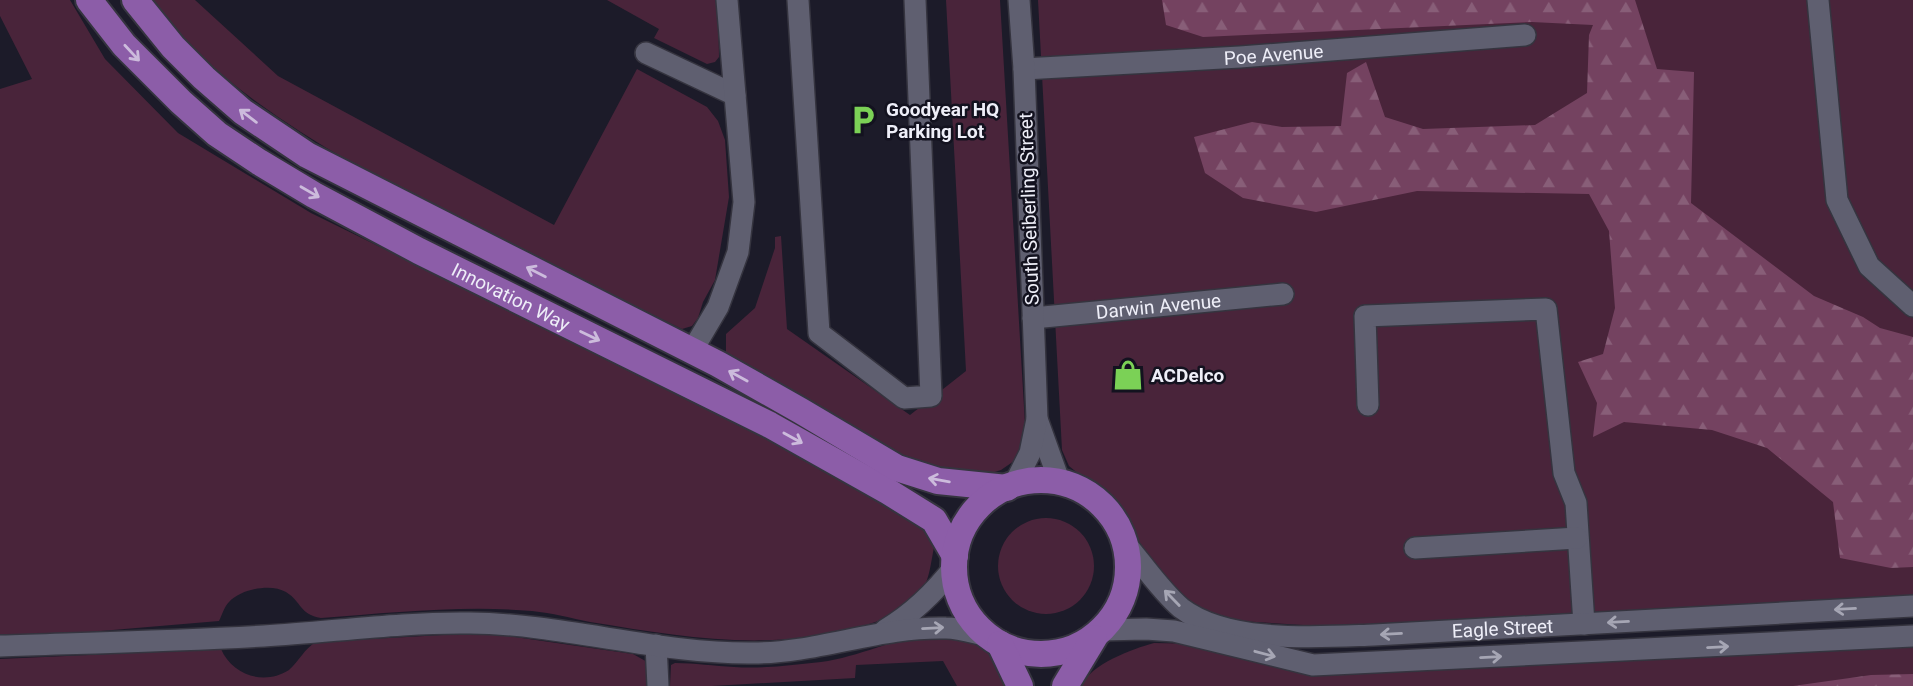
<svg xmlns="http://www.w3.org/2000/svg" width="1913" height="686" viewBox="0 0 1913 686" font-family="Roboto,sans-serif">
	<defs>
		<pattern id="forest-firs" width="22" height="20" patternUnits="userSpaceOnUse" patternTransform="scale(1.75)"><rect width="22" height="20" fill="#744260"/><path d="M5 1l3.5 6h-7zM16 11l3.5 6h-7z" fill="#885e78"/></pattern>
	</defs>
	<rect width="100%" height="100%" fill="#1c1b29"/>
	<!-- green -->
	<g fill="#49243a">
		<path d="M0 0H70L105 59 178 133 311 213 860 483 927 533 934 547C931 562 929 585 918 597 899 616 872 624 847 630 759 651 677 636 590 622 571 618 552 613 532 611 462 605 391 613 321 618 299 614 302 602 286 592 271 583 241 589 229 602 224 607 222 615 219 621L89 632 0 635V89L32 79 0 16Z"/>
		<path d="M148 0H195L278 76 554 225 637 69 707 107 718 121 725 140 729 197 715 280 703 302 698 318 692 326 682 329C604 291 526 253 449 214 338 158 227 98 148 0Z"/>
		<polygon points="607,0 718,0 719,57 715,62 707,64 654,38 659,29"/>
		<polygon points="946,0 1000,0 1025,424 1023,446 1014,461 1001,470 982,476 908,467 836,423 772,379 726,354 726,334 755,308 775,248 775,237 781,236 787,329 910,415 966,371"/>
		<polygon points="1038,0 1913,0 1913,598 1336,627 1224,620 1186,605 1164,583 1137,538 1126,513 1069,466 1062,450"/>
		<circle cx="1046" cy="566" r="48"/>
		<path d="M461 634 501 635 633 654 649 663 650 686H0V659L221 649C232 675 264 686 289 670 299 661 305 648 316 642Z"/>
		<path d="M932 635C983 643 985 642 1014 686H957L943 661 856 665 855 678 712 686H670L671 665 675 663C695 663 714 666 734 667 762 669 794 665 821 662 859 657 894 638 932 635Z"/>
		<path d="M1154 643 1202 644 1319 673 1913 643V686H1081C1091 664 1132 649 1154 643Z"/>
	</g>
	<!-- forest -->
	<g fill="url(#forest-firs)">
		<polygon points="1162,0 1635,0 1657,69 1694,72 1691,203 1814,296 1863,317 1880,328 1913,337 1913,567 1891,568 1840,558 1833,502 1767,448 1712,430 1624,422 1593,437 1597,403 1578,362 1603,354 1615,308 1609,231 1589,194 1417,191 1316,212 1243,198 1205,173 1194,137 1252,122 1282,127 1341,126 1347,73 1366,62 1385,117 1423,129 1535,125 1587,93 1589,35 1593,25 1532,22 1203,37 1166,25"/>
		<polygon points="1913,674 1913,686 1793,686 1871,675"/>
	</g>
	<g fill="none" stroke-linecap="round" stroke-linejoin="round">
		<!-- minor casing -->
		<g stroke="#35343f" stroke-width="24">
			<g id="minor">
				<polyline points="798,0 819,333 904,398 931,396 915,0"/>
				<polyline points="1818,0 1837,200 1869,266 1913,306"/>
				<polyline points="646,53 735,95"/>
				<path id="s1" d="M1024 69 1240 57 1525 35"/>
				<path id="s2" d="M1033 318 1283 294"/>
				<polyline points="692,351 718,307 738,252 744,202 727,0"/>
				<polyline points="1368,405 1365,316 1546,309 1564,473 1576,503 1584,624"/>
				<polyline points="1037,419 1060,483"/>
				<polyline points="1014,485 1030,453 1037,419 1024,69 1019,0"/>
				<path id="s3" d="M1125 543C1143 564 1160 590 1181 608 1228 644 1317 637 1374 635L1913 606"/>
				<polyline points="1415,548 1577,538"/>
				<path d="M885 630C914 613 935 592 955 566"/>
				<polyline points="1101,630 1146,629 1174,631 1313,665 1913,636"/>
				<polyline points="656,645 658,686"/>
				<path d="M0 646C88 643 176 641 264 636 332 632 401 622 470 623 565 624 658 654 753 653 818 653 881 626 946 628 960 628 974 633 988 636"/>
			</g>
		</g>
		<!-- major casing -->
		<g stroke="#35343f" stroke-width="30">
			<g id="major">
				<path id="s4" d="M89 0 124 45 181 102 217 134 259 162 314 195 419 251 770 425 889 492 934 520 955 556"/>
				<polyline points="135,0 173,47 204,78 243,112 307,155 718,364 801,411 897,468 938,481 1007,488"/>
				<circle cx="1041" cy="567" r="87"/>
				<polyline points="1000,644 1020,686"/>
				<polyline points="1065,686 1094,638"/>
			</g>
		</g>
		<!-- minor -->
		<use href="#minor" stroke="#5f5f70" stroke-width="21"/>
		<!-- major -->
		<use href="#major" stroke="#8c5da8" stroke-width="26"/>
	</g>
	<!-- one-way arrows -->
	<defs><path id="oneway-shaft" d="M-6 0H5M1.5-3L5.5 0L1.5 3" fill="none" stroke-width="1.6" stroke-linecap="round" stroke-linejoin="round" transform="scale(1.75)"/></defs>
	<g stroke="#ccbbdc">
		<use href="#oneway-shaft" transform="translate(132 53) rotate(47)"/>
		<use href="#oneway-shaft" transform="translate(248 116) rotate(-143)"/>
		<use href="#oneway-shaft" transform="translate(310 192) rotate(30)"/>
		<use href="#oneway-shaft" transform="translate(536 272) rotate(-153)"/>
		<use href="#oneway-shaft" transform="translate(590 336) rotate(26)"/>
		<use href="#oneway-shaft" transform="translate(738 376) rotate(-151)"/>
		<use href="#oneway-shaft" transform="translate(793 438) rotate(29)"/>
		<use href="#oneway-shaft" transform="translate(939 480) rotate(-170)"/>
	</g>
	<g stroke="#a6a6b4">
		<use href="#oneway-shaft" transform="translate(1172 598) rotate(-134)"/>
		<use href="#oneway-shaft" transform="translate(1845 609) rotate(177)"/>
		<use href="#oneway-shaft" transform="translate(1618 622) rotate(177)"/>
		<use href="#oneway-shaft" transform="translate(933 628) rotate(-3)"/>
		<use href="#oneway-shaft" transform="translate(1391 634) rotate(177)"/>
		<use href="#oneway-shaft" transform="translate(1718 647) rotate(-3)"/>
		<use href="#oneway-shaft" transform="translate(1265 654) rotate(15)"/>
		<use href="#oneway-shaft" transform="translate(1491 657) rotate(-3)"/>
	</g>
	<!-- icons -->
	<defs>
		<g id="parking-bare" transform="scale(2.415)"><path d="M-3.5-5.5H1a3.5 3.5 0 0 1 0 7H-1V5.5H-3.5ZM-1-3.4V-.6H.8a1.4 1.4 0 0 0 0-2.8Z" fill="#7bd156" stroke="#13121f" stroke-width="2.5" paint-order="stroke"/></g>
		<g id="shop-bare" transform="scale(2.415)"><path d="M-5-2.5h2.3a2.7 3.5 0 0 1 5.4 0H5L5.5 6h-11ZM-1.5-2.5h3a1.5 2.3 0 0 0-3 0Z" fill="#7bd156" stroke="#13121f" stroke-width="2.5" paint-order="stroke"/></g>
	</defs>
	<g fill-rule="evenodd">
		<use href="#parking-bare" x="863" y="120"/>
		<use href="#shop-bare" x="1128" y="375"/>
	</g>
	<g text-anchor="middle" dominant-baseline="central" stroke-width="5" stroke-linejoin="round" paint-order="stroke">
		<!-- street labels -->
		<g font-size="19" fill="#eeeef8" stroke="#13121f">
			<text stroke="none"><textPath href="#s1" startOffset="250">Poe Avenue</textPath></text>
			<text transform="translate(1029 209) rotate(-92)">South Seiberling Street</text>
			<text stroke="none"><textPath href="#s4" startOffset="522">Innovation Way</textPath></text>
			<text stroke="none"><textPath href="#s2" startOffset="126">Darwin Avenue</textPath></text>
			<text stroke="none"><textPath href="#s3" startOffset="413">Eagle Street</textPath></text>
		</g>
		<!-- poi labels -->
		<g font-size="19" font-weight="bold" fill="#eeeef8" stroke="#13121f" text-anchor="start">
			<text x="886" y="109">Goodyear HQ<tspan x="886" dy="22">Parking Lot</tspan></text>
			<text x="1151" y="375">ACDelco</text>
		</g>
	</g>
</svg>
